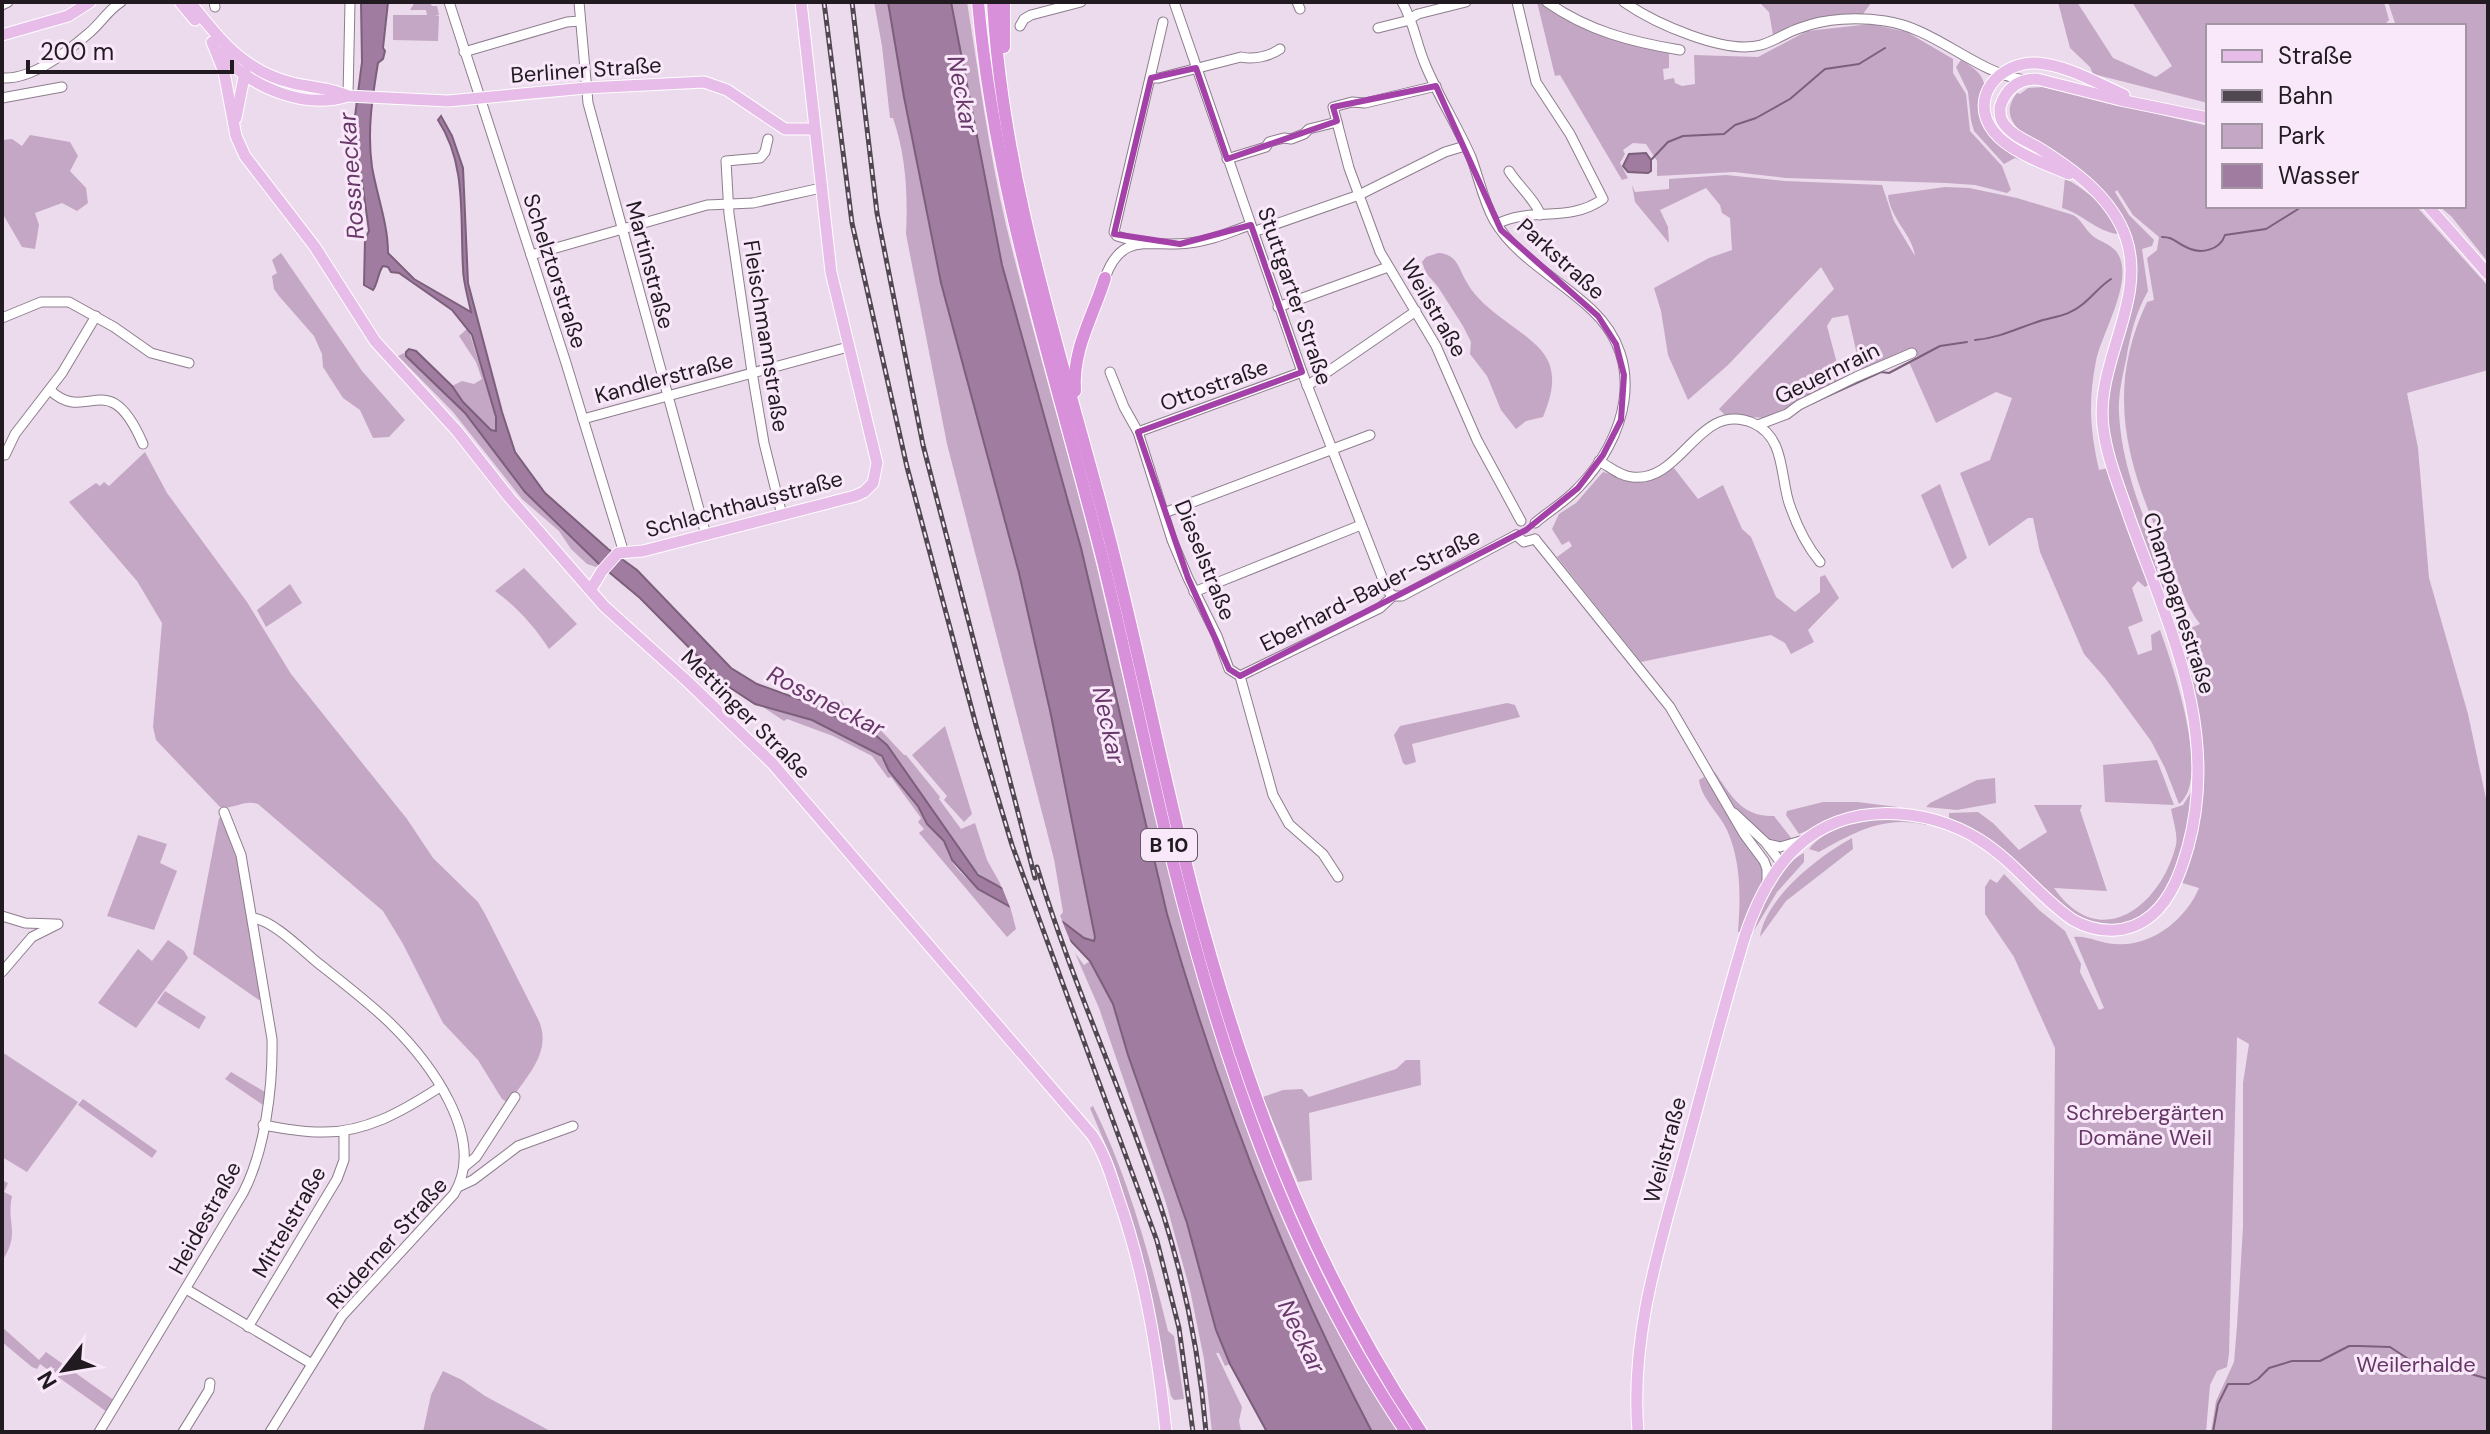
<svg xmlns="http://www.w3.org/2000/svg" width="2490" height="1434" viewBox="0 0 2490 1434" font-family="'DM Sans',sans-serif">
	<rect width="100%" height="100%" fill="#ecdbec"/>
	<!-- green -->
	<g fill="#c4a7c4" fill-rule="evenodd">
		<polygon points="415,2 429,2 432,6 437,6 439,15 435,15 439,16 438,41 393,40 393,15 427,15 426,10 410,10"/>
		<path d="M874 2H888L904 97 941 283 1019 573 1051 715 1095 937 1094 941C1081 938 1065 928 1060 916L1063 912 1054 859 947 444 906 234C908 194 906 156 893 118H890L882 46Z"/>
		<path d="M951 2H967C979 76 989 152 1006 225 1034 340 1069 453 1097 568 1152 797 1196 1032 1295 1248 1324 1312 1360 1373 1398 1432H1372L1300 1286 1244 1151 1202 1031 1167 914 1081 548 1002 265Z"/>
		<polygon points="1537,2 1542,2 1567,18 1669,50 1669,68 1663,69 1664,80 1674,78 1675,83 1682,86 1695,84 1694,55 1758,57 1807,31 1871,24 1907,32 1953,59 1953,73 1966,94 1970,131 2002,166 2011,190 2007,193 1975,185 1946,183 1786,178 1734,172 1657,176 1657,161 1646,144 1633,143 1623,150 1625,154 1620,163 1628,178 1622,180 1560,75 1555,76"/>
		<polygon points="1759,2 1871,2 1871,3 1863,14 1809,20 1773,35 1769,12"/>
		<polygon points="2058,2 2077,2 2113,58 2156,77 2172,66 2132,2 2384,2 2389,20 2383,26 2208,26 2208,103 2093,74 2090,67 2070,48"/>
		<polygon points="2388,2 2488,2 2488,262 2451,216 2439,206 2464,206 2464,26 2396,26"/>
		<path d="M1961 60C1991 78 1985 84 1982 116L2040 165 2038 167 2015 158 2004 164 1974 131 1971 120 1968 92 1956 67Z"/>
		<path d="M2043 87 2208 126V206H2416L2488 286V370L2407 393 2418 448 2429 578 2468 714 2488 808V1432H2211L2216 1401 2234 1362 2237 1326 2243 1227V1083L2249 1044 2237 1037 2229 1354 2227 1367 2217 1371 2210 1385 2206 1432H2052L2055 1048 2014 957 1985 914V887L1990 879 1997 883 2004 874 2039 910 2065 931 2081 964 2080 972 2099 1010 2104 1008 2074 937C2087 935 2102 944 2116 944 2152 947 2186 919 2199 888L2179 882 2202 750 2147 558 2109 442 2106 402 2135 260C2133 231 2118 205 2097 184 2077 165 2024 143 2013 122 2007 112 2010 102 2017 93L2020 94 2028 88ZM2117 190 2133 215 2159 237 2157 250 2147 258 2154 300 2147 302C2102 397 2130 473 2171 563 2180 583 2186 607 2200 624L2193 627C2163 561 2123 488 2119 414 2118 396 2122 378 2126 360 2130 335 2136 312 2148 291L2142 249 2152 246 2154 240 2129 215 2115 192Z"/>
		<polygon points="30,135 70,142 78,156 70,171 86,188 88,203 77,211 62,203 35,213 39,225 35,249 22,247 4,216 2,216 2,140 12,139 22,146"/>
		<path d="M1726 175 1785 181 1882 185 1894 221 1915 256C1913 236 1890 218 1888 195L1945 187 1969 188 2017 198 2073 215C2082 220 2085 230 2094 237 2100 241 2109 244 2115 250 2138 275 2101 334 2096 361 2088 401 2090 430 2099 470L2109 468 2150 584 2145 587 2138 581 2132 588 2143 621 2128 627 2138 655 2152 650 2151 635 2160 630C2172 663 2212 779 2179 804L2165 768 2151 741 2105 678 2084 654 2040 552 2033 518H2028L1989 546 1960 473 1990 460 2012 398 1996 392 1936 423 1909 362 1918 358 1914 350 1861 372 1848 315 1832 318 1827 326 1842 382 1765 418 1725 415 1719 409 1721 407 1834 289 1821 267 1728 365 1688 400 1668 355 1661 311 1654 288 1709 258 1732 250 1730 218 1722 213 1720 205 1706 188 1660 210 1668 227 1669 243 1635 202 1632 185 1635 192 1669 189V179Z"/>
		<path d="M2065 178C2088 192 2109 207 2118 234 2097 232 2083 214 2062 208Z"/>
		<polygon points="281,253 362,371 405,420 389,437 373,438 360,410 343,398 323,367 322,354 314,336 279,296 274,289 272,276 277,273 272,260"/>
		<path d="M1438 253C1457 254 1458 267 1466 281 1485 317 1538 334 1549 363 1556 382 1550 399 1543 417L1526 421 1516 429 1501 410 1487 376 1470 354 1471 342 1463 326 1438 287 1426 273 1422 262 1426 257Z"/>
		<polygon points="468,328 496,417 498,429 495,432 463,402 452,386 462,381 474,384 482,379 476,362 459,336"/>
		<polygon points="406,352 406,356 465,413 525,492 600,564 596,567 587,564 571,549 559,531 522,499 453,412 398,356"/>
		<path d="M145 452 167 493 247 602 291 674 407 819 433 858 478 902 485 914 539 1021C552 1052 527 1076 510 1101L507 1102 502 1099 478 1060 443 1023 403 944 383 911 258 804C244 799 233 810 220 807L156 740 153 727 162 623 137 581 69 502 96 483 100 486 104 482 109 486Z"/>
		<path d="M1674 468 1698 499 1723 485 1742 529 1751 537 1776 597 1795 612 1820 592V577L1825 575 1839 598 1808 630 1814 642 1791 654 1785 643 1771 635 1641 662 1557 557 1572 546 1569 541 1562 545 1552 529 1559 514 1576 503 1603 472C1639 483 1638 489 1674 468Z"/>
		<polygon points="1940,484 1967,558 1952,569 1921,495"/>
		<path d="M524 568 577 624 549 649C535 627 516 606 495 591Z"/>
		<polygon points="290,584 302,603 266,627 257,610"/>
		<path d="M809 699 837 709 841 700 844 705 842 712 859 720 866 719 876 725 904 755H906L940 797 939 799 961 829 975 823 987 860 1001 885 998 887 975 871 887 745C865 725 835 716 808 702Z"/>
		<polygon points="1507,703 1515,705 1520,717 1412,744 1416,762 1406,765 1403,763 1394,735 1400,726"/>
		<path d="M763 707 812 720 876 751 918 806 927 824 946 843C946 871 988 895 1010 906L1016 929 1007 937 919 833 924 829 918 822 921 818 891 777 888 778 872 756 833 736 787 719 784 721Z"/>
		<polygon points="945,726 972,814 964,822 944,800 947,796 912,755"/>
		<polygon points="2157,760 2174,805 2105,802 2103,765"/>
		<path d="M1714 771C1731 795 1741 817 1774 816L1792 839 1784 844C1778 842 1770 841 1765 838 1748 826 1717 789 1714 771Z"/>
		<path d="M1704 777 1763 866 1764 877 1741 932H1738C1741 898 1741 861 1727 830 1719 813 1701 798 1699 780Z"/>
		<polygon points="1995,778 1996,803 1957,810 1926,807 1930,803 1977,780"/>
		<path d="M2191 792H2194C2189 842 2169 933 2102 926 2094 925 2086 921 2078 918L1949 821V813L1978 812 1993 823 2019 850 2047 832 2034 805H2082L2080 810 2107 891 2054 888C2100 954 2161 906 2176 845 2178 835 2173 820 2171 809L2183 805Z"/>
		<polygon points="1823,802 1857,802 1897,807 1896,810 1849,813 1799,834 1786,815 1787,811"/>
		<polygon points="223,817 238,854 262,999 259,1000 193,954 219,818"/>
		<path d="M1888 817 1928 822 1927 825C1884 815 1855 832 1819 852L1809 849C1826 827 1861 821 1888 817Z"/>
		<polygon points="138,835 167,844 160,863 177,871 154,930 107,916"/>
		<path d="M1852 838 1853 849 1786 901 1760 937C1765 898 1819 856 1852 838Z"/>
		<path d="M1804 853V862L1777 892 1752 934C1760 908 1779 865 1804 853Z"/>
		<polygon points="168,940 184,951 188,958 136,1028 98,1003 138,949 152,961"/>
		<polygon points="1075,953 1084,965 1090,961 1116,1009 1128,1055 1187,1223 1216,1330 1230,1364 1225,1366 1219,1353 1216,1353 1242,1407 1239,1421 1241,1431 1258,1432 1212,1432 1204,1359 1190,1290 1166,1203 1099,1008"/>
		<polygon points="165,991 206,1017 199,1029 157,1003"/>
		<polygon points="2,1052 78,1102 27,1172 2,1157"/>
		<polygon points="1406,1060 1420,1060 1421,1085 1309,1113 1312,1180 1298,1182 1263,1097 1283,1090 1302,1089 1309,1097 1396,1069"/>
		<polygon points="231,1072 265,1092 263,1105 225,1079"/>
		<polygon points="83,1099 157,1151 152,1158 78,1105"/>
		<path d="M1093 1106C1128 1176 1149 1254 1168 1331L1174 1336 1184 1399 1174 1400 1171 1396 1137 1237 1115 1167 1090 1108Z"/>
		<path d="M2 1180 8 1183 4 1192 12 1196C6 1224 21 1233 2 1261Z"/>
		<polygon points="2,1327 39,1360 46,1352 115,1401 107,1412 40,1364 37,1369 32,1367 2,1342"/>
		<polygon points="443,1371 462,1380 485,1396 552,1432 423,1432 431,1395"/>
	</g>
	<!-- water -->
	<g fill="#a17ca1" stroke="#7b5f7b" stroke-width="2">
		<path d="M361 2H388L383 48 385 51 383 59 378 63C372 99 367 132 372 167 377 196 388 224 388 253L414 279 471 312C468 297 463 282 463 268 460 218 467 164 438 120L441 116 452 136 463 168 468 283 502 412 515 452 545 493 608 549 637 570 731 668 757 684 829 710 834 716 845 718 864 732 874 734 887 745 978 875 1063 922 1084 938 1094 941 1095 937 1051 715 1019 573 941 283 904 97 888 2H951L1002 265 1081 548 1167 914C1219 1094 1285 1266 1372 1432H1267L1230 1364 1216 1330 1187 1223 1128 1055 1113 1004 1090 961 1070 940 978 889 952 860 944 841 927 824 918 806 889 771 882 756 812 720 755 704 726 685 640 598 598 563 525 492 465 413 406 356V352L409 349 416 351 452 386 463 402 491 430 496 431V417L472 335 452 310 399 273 391 272 388 267 383 266C378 272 378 283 373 290L364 285 365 239 369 231 354 124 362 62Z"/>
		<polygon points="1646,153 1651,160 1651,171 1648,173 1628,172 1623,166 1629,154"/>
	</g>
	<!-- pier -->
	<polygon fill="#ecdbec" points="1001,885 1060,916 1073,948 1012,912"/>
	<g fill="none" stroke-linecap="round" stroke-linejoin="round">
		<!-- stream -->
		<g stroke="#7b5f7b" stroke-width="2">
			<polyline points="1651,160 1668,142 1683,136 1724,134 1735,125 1756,118 1790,99 1825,69 1859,64 1885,48"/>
			<path d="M2162 237C2174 237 2176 243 2186 247 2201 255 2220 250 2225 235L2266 229 2303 206"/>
			<path d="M1975 340C2000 338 2020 327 2043 320 2058 316 2070 315 2083 304 2093 296 2100 286 2111 279"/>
			<polyline points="1810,404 1881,372 1889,373 1940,346 1967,342"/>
			<polyline points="2213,1432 2218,1404 2228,1384 2249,1384 2258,1379 2269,1368 2292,1361 2320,1361 2349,1346 2359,1346 2390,1347 2416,1364 2451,1368 2488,1379"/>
		</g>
		<!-- minor casing -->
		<g stroke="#8d7e8d" stroke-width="11">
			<g id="minor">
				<polyline points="214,2 215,7"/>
				<polyline points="449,2 566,363 624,553"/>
				<polyline points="579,2 588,103 706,535"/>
				<polyline points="1174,2 1302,372 1387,590 1393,596"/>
				<polyline points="1297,2 1300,9"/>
				<path d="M1402 2C1414 22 1416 43 1425 64 1438 96 1457 125 1471 157 1479 178 1483 200 1494 220 1516 258 1561 280 1592 310 1648 363 1626 439 1578 488 1565 502 1549 511 1535 523"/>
				<path d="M1547 2C1588 31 1632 42 1680 50"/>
				<path d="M1624 2C1654 23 1725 55 1761 45 1775 41 1787 32 1800 28 1826 18 1858 17 1885 21 1936 28 1975 73 2025 80"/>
				<polyline points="2,5 8,2"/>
				<polyline points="1020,26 1024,19 1031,15 1081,2"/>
				<polyline points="1378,28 1406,21 1418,14 1466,2"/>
				<polyline points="464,52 567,22 580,21"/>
				<path d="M2 78C32 80 67 52 89 33 101 23 108 10 121 2"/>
				<path d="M1151 78H1159L1241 57C1254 60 1270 56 1280 49"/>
				<polyline points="1436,86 1365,103 1352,102 1333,107 1349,168 1380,252 1436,346 1477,440 1521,521"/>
				<polyline points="348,96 350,2"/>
				<polyline points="2,98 62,87"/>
				<polyline points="768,139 765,152 760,158 726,161 729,214 752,372 764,443 782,515"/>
				<polyline points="1227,159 1266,147 1269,142 1284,138 1291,139 1304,134 1309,129 1337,122"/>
				<path d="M1509 171C1516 183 1538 203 1540 215"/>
				<path d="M1497 224C1532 206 1567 224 1603 199L1570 134 1536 82 1517 2"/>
				<polyline points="1253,232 1359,195 1445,152 1465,146"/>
				<polyline points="1141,243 1117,236 1114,232 1163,22"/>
				<polyline points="531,255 707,205 753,203 821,188"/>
				<path d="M1105 278C1122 230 1150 248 1189 243 1211 241 1230 232 1250 225"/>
				<polyline points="1278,307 1388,267"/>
				<polyline points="2,318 41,302 69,302 114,327 151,353 189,363"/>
				<polyline points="1110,372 1124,407 1138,432 1172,540 1188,578 1217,636 1229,669 1240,676 1273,795 1289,824 1323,854 1338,877"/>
				<polyline points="1307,386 1416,311"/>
				<path d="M50 390C87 426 108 363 143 444"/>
				<polyline points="583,419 848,347"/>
				<polyline points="1758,425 1787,414 1799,405 1856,377 1912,353"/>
				<polyline points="1138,432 1302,372"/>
				<polyline points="5,455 15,434 62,373 96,316"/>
				<path d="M1599 461C1610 467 1620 476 1632 477 1683 483 1698 400 1753 423 1785 437 1780 475 1789 503 1796 524 1806 545 1820 562"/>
				<polyline points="1164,513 1370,435"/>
				<polyline points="1516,535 1524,542 1535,539"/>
				<polyline points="1535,539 1670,707 1744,834 1764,861 1767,869 1767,885"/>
				<polyline points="1194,592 1361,525"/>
				<polyline points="1240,676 1380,608 1393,596 1402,596 1516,535"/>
				<polyline points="1734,813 1765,842 1782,864"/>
				<polyline points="1768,844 1780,847 1804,840"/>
				<polyline points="2,916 25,923 55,924"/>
				<path d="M253 918C274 921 302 950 318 963 342 982 367 1001 389 1022 429 1061 488 1138 454 1194L342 1316 270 1432"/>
				<polyline points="2,972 32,937 58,924"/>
				<path d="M263 1125C282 1128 300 1132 319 1132 364 1134 403 1111 440 1087"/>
				<polyline points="464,1167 476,1157 515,1097"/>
				<polyline points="458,1187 473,1180 518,1146 573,1126"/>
				<polyline points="186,1289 312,1364"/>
				<polyline points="248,1327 337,1179 344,1160 344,1131"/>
				<path d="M99 1432 243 1193C265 1151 273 1087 272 1039L241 855 224 812"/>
				<polyline points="183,1432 209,1390 210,1383"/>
			</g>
		</g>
		<!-- major casing -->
		<g stroke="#fff" stroke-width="13">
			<g id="major">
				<polyline points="180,2 195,20"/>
				<path d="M190 2C218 38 243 70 289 82 309 88 329 87 348 96L448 101 586 88 704 82 727 90 785 129H814"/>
				<polyline points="2,35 68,16 90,2"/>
				<path d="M212 42 224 72 236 136 245 156 315 247 375 341 457 431 509 497 604 606 687 681 772 763 1092 1135C1105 1154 1111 1176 1118 1197 1145 1273 1158 1352 1166 1432"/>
				<path d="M220 52C249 87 304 110 348 96"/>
				<polyline points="236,118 245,72"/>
				<path d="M2069 174C2045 164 2010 152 1994 132 1967 98 2000 61 2037 63 2066 65 2097 83 2124 95"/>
				<polyline points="2428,206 2488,274"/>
				<polyline points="591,589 602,571 618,553 643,551 855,496 864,492 873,483 877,463 831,272 801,2"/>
				<path d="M1638 1432C1630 1335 1660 1245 1685 1153 1705 1080 1723 1008 1745 936 1756 903 1771 871 1797 847 1846 801 1926 806 1980 840 2015 862 2039 897 2073 920 2098 934 2128 935 2152 915 2172 898 2181 871 2188 847 2220 730 2169 627 2130 519 2120 489 2107 459 2103 427 2095 362 2147 302 2126 238 2112 197 2074 170 2039 148 2027 141 2013 136 2004 124 2000 119 2000 114 2000 107 2006 89 2018 79 2037 79L2120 100 2208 118"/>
			</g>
		</g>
		<!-- highway casing -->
		<g stroke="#fff" stroke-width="14">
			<g id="highway">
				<path d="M978 2C995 194 1056 375 1103 561 1127 659 1147 757 1171 855 1221 1057 1289 1258 1406 1432"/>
				<path d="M993 2C1003 186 1064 362 1110 540 1140 657 1163 775 1193 892 1243 1083 1311 1267 1421 1432"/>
				<polyline points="1004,47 1004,2"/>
				<path d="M1075 391C1072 349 1093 317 1105 278"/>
			</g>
		</g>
		<!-- minor -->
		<use href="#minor" stroke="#fff" stroke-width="9"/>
		<!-- major -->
		<use href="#major" stroke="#e8bce9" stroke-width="11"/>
		<!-- highway -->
		<use href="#highway" stroke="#d990da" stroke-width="12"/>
		<!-- rail casing -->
		<g stroke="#504850" stroke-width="5">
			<g id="rail">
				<polyline points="824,2 852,223 907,467 976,725 1012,845 1157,1241 1179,1328 1193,1432"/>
				<polyline points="852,2 877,213 923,445 1035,878"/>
				<path d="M1037 867C1073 986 1126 1098 1164 1217 1186 1287 1200 1359 1206 1432"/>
			</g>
		</g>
		<!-- rail -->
		<use href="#rail" stroke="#f9e8f9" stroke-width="2" stroke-dasharray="6" stroke-linecap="butt"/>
	</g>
	<!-- marked area -->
	<path fill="none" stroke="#a441a8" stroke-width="6" stroke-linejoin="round" d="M1196 68 1227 159 1337 121 1333 107 1436 86 1501 230 1598 316 1616 344 1624 375 1621 420 1603 455 1578 488 1526 530 1240 676 1229 669 1188 578 1138 432 1302 372 1251 225 1180 244 1114 234 1151 78Z"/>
	<g text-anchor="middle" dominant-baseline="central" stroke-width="6" stroke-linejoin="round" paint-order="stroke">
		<!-- shield labels -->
		<rect fill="#f9e8f9" stroke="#625862" stroke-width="2" x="1141" y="829" width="56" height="32" rx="6"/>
		<g font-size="20" font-weight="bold" fill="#211b21">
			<text x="1169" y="845">B 10</text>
		</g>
		<!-- street labels -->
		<g font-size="22" fill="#211b21" stroke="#f9e8f9">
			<text transform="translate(586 70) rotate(-4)">Berliner Straße</text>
			<text transform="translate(1561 259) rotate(42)">Parkstraße</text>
			<text transform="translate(650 265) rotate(75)">Martinstraße</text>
			<text transform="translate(555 271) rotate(72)">Schelztorstraße</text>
			<text transform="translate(1295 296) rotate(71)">Stuttgarter Straße</text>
			<text transform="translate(1434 308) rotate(60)">Weilstraße</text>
			<text transform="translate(766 336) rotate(81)">Fleischmannstraße</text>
			<text transform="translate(1827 373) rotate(-26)">Geuernrain</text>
			<text transform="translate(664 378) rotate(-15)">Kandlerstraße</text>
			<text transform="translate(1214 385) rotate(-20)">Ottostraße</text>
			<text transform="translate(744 504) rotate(-15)">Schlachthausstraße</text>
			<text transform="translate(1205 560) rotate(68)">Dieselstraße</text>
			<text transform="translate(1370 590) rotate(-27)">Eberhard-Bauer-Straße</text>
			<text transform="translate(2179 603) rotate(72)">Champagnestraße</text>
			<text transform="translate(746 714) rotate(45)">Mettinger Straße</text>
			<text transform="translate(1665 1150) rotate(-75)">Weilstraße</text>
			<text transform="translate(205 1218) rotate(-61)">Heidestraße</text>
			<text transform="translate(289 1222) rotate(-60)">Mittelstraße</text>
			<text transform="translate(387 1243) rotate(-48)">Rüderner Straße</text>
		</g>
		<!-- park labels -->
		<g font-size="22" fill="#663667" stroke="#f9e8f9">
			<text x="2145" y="1112">Schrebergärten<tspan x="2145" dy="25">Domäne Weil</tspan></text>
			<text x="2416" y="1364">Weilerhalde</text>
		</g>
		<!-- water labels -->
		<g font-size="24" font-style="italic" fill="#68386a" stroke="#f9e8f9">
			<text transform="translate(963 94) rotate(79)">Neckar</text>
			<text transform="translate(351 176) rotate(-94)">Rossneckar</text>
			<text transform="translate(826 701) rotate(27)">Rossneckar</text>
			<text transform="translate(1109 725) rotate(78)">Neckar</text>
			<text transform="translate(1302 1336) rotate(64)">Neckar</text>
		</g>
	</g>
	<!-- border -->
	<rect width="2490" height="1434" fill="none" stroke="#211b21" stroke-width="8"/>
	<!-- legend -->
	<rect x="2206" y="24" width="260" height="184" fill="#f9e8f9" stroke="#a396a3" stroke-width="2"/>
	<rect x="2222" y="50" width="40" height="12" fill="#e8bce9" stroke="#a396a3" stroke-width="2"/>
	<text x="2278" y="64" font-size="24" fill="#211b21">Straße</text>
	<rect x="2222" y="90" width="40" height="12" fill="#504850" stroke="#a396a3" stroke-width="2"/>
	<text x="2278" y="104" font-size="24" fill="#211b21">Bahn</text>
	<rect x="2222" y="124" width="40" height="24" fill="#c4a7c4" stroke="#a396a3" stroke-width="2"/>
	<text x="2278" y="144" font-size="24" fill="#211b21">Park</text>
	<rect x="2222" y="164" width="40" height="24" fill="#a17ca1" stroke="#a396a3" stroke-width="2"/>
	<text x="2278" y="184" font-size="24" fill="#211b21">Wasser</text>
	<!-- north arrow -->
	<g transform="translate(64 1370) rotate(239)" stroke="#f9e8f9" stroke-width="6" paint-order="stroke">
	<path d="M0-6L14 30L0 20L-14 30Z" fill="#211b21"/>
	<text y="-12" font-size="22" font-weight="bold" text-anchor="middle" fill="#211b21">N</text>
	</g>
	<!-- scale -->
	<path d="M28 60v12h204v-12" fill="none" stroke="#211b21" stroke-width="4"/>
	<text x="40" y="60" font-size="24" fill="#211b21" stroke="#f9e8f9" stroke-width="6" paint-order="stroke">200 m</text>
</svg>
